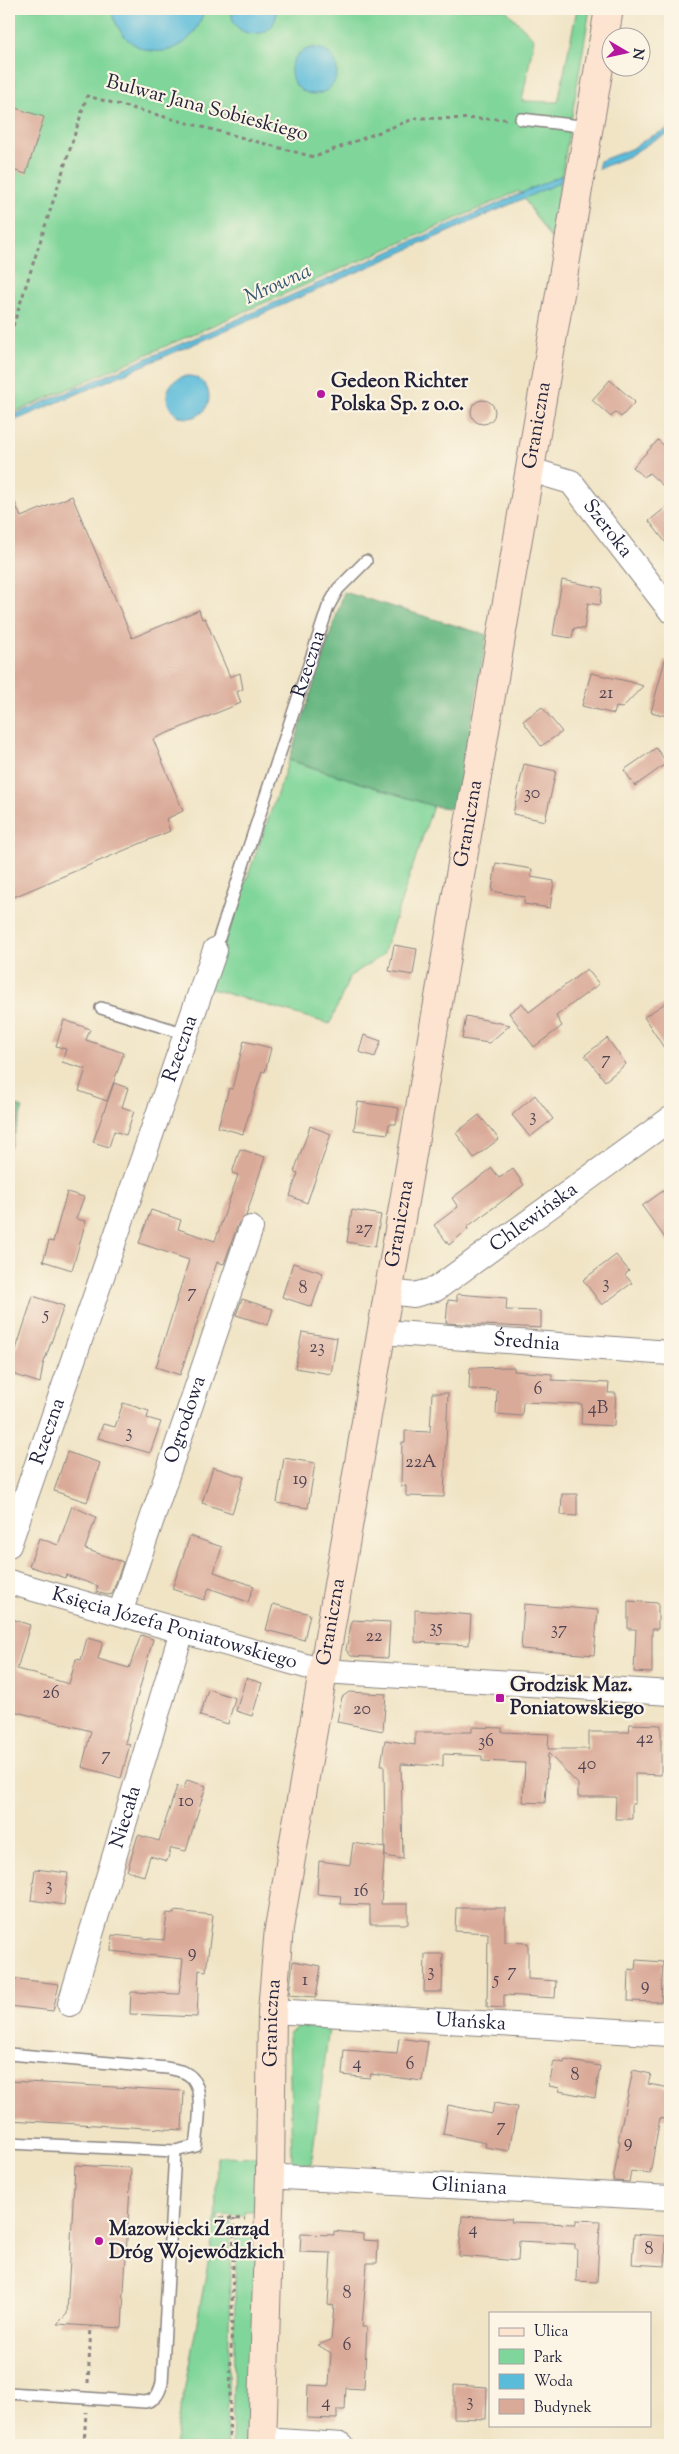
<svg xmlns="http://www.w3.org/2000/svg" width="679" height="2454" viewBox="0 0 679 2454" font-family="'Sorts Mill Goudy',serif">
	<rect width="100%" height="100%" fill="#fcf5e5"/>
	<filter id="ink" filterUnits="userSpaceOnUse"><feTurbulence type="fractalNoise" baseFrequency=".02" numOctaves="2"/><feDisplacementMap in="SourceGraphic" scale="10" xChannelSelector="R" yChannelSelector="G"/><feConvolveMatrix kernelMatrix="1 2 1 2 8 2 1 2 1" color-interpolation-filters="sRGB"/></filter>
	<filter id="wash" filterUnits="userSpaceOnUse"><feTurbulence type="fractalNoise" baseFrequency=".0096" numOctaves="4" result="noise"/><feDisplacementMap in="SourceGraphic" scale="20" xChannelSelector="R" yChannelSelector="G"/><feGaussianBlur stdDeviation="1.12" result="paint"/><feColorMatrix in="noise" values="0 0 0 0 0 0 0 0 0 0 0 0 0 0 0 0 0 1.4 0 .05"/><feComposite in="paint" operator="in"/></filter>
	<g filter="url(#wash)">
		<rect width="100%" height="100%" fill="#f0e4c5"/>
		<!-- green -->
		<g fill="#80d69a" stroke="#517c6a">
			<polygon points="9,9 505,9 534,39 522,101 558,102 577,9 590,9 551,239 519,191 9,415"/>
			<polygon points="289,760 433,806 383,955 350,976 330,1024 208,988"/>
			<polygon points="299,2027 329,2028 311,2165 292,2163 289,2033"/>
			<polygon points="217,2156 258,2157 257,2211 245,2211 244,2216 218,2215 218,2222 231,2222 227,2445 174,2445 215,2226"/>
			<polygon points="247,2227 258,2227 253,2445 232,2445 236,2237"/>
		</g>
		<!-- forest -->
		<g fill="#68b782" stroke="#456c5e">
			<polygon points="344,592 487,635 456,809 433,806 289,760"/>
			<polygon points="9,1103 23,1108 9,1151"/>
		</g>
		<!-- water -->
		<g fill="#5bbcda" stroke="#3e6f8a">
			<path d="M111 9H204C192 66 124 65 111 9Z"/>
			<path d="M232 9H276C280 42 228 42 232 9Z"/>
			<circle cx="314" cy="71" r="23"/>
			<polygon points="670,128 670,133 654,140 629,156 598,169 600,161 633,148 648,138"/>
			<polygon points="562,175 561,182 210,337 9,423 9,417 218,328"/>
			<circle cx="188" cy="397" r="21"/>
		</g>
		<g id="blocks">
			<!-- building -->
			<g fill="#daaa99">
				<polygon points="9,106 44,117 26,174 9,169"/>
				<polygon points="610,380 635,402 621,417 615,412 611,417 592,400"/>
				<circle cx="483" cy="412" r="12"/>
				<polygon points="658,440 670,451 670,492 649,473 644,477 633,467"/>
				<polygon points="9,488 21,517 72,496 132,638 199,610 202,619 205,618 230,677 240,673 243,689 237,692 241,703 153,739 183,811 166,819 170,831 9,899"/>
				<polygon points="670,504 670,548 649,521"/>
				<polygon points="562,580 602,588 600,605 588,603 584,629 574,628 572,638 553,635"/>
				<polygon points="665,660 670,661 670,717 651,712"/>
				<polygon points="591,673 631,682 643,686 622,708 616,707 614,714 582,706"/>
				<polygon points="542,707 562,732 541,746 523,721"/>
				<polygon points="656,748 667,763 635,786 624,770"/>
				<polygon points="524,764 556,771 545,821 513,814"/>
				<polygon points="496,863 532,869 531,877 554,881 550,908 524,904 525,897 492,891"/>
				<polygon points="394,945 417,949 413,975 389,971"/>
				<polygon points="587,969 599,984 556,1016 562,1026 534,1047 509,1013 522,1003 529,1012"/>
				<polygon points="670,1000 670,1057 644,1017"/>
				<polygon points="466,1016 510,1025 489,1043 462,1039"/>
				<polygon points="64,1020 90,1029 86,1040 124,1053 107,1101 79,1091 86,1069 62,1062 66,1049 56,1046"/>
				<polygon points="364,1035 381,1041 375,1057 359,1052"/>
				<polygon points="607,1038 626,1064 605,1081 585,1055"/>
				<polygon points="244,1041 271,1048 265,1072 262,1071 243,1134 218,1127 229,1088 232,1089"/>
				<polygon points="114,1083 128,1088 122,1107 134,1111 126,1135 114,1131 109,1147 93,1142"/>
				<polygon points="535,1095 553,1119 530,1137 512,1115"/>
				<polygon points="358,1102 399,1108 396,1124 389,1124 388,1134 354,1130"/>
				<polygon points="479,1115 499,1139 474,1158 456,1133"/>
				<polygon points="310,1126 331,1134 307,1203 290,1196 298,1173 294,1172"/>
				<polygon points="240,1149 265,1157 246,1216 238,1224 224,1264 217,1262 180,1375 156,1367 189,1260 139,1243 151,1210 181,1220 178,1229 215,1241 238,1175 232,1173"/>
				<polygon points="492,1168 499,1178 513,1169 524,1185 467,1227 468,1229 449,1245 434,1225 458,1207 452,1198"/>
				<polygon points="670,1186 670,1245 642,1206"/>
				<polygon points="67,1192 84,1197 76,1219 86,1221 72,1270 43,1261 49,1241 53,1242"/>
				<polygon points="352,1210 381,1215 375,1247 347,1242"/>
				<polygon points="616,1255 629,1271 625,1275 632,1283 602,1305 583,1280"/>
				<polygon points="293,1263 323,1273 312,1307 282,1297"/>
				<polygon points="457,1294 507,1298 506,1310 541,1311 541,1328 446,1323 448,1300 457,1301"/>
				<polygon points="33,1296 64,1306 43,1365 40,1383 9,1373 9,1354 14,1356"/>
				<polygon points="242,1299 273,1309 268,1325 236,1315"/>
				<polygon points="302,1332 337,1338 331,1374 295,1368"/>
				<polygon points="514,1367 514,1371 552,1374 552,1380 609,1383 608,1393 616,1393 614,1426 581,1424 582,1404 523,1402 522,1416 496,1414 497,1390 469,1389 470,1368"/>
				<polygon points="432,1393 448,1393 444,1497 406,1496 406,1486 401,1486 402,1442 405,1442 405,1431 430,1432"/>
				<polygon points="123,1403 149,1411 147,1418 161,1422 150,1453 98,1438 103,1424 115,1427"/>
				<polygon points="67,1452 100,1463 87,1502 54,1491"/>
				<polygon points="284,1458 315,1463 308,1508 277,1503"/>
				<polygon points="213,1467 244,1477 232,1513 202,1503"/>
				<polygon points="562,1494 577,1494 577,1516 561,1515"/>
				<polygon points="72,1506 96,1517 85,1549 123,1562 112,1594 108,1595 96,1592 98,1586 66,1575 65,1578 29,1566 39,1538 58,1545"/>
				<polygon points="190,1536 222,1547 214,1572 254,1586 248,1602 209,1588 204,1600 172,1589"/>
				<polygon points="628,1601 658,1603 658,1629 652,1629 652,1673 634,1672 636,1629 628,1629"/>
				<polygon points="273,1604 310,1614 304,1640 266,1630"/>
				<polygon points="524,1604 598,1610 594,1655 521,1649"/>
				<polygon points="415,1610 471,1615 469,1645 415,1642"/>
				<polygon points="9,1618 30,1625 17,1669 69,1684 76,1659 81,1660 87,1638 103,1642 98,1659 129,1668 141,1635 153,1639 125,1743 130,1744 121,1778 82,1767 91,1731 9,1710"/>
				<polygon points="352,1620 390,1622 388,1658 351,1656 346,1650"/>
				<polygon points="246,1678 262,1683 252,1716 236,1711"/>
				<polygon points="208,1689 235,1698 228,1724 200,1716"/>
				<polygon points="349,1692 386,1694 383,1731 337,1722 342,1697"/>
				<polygon points="630,1724 661,1725 661,1775 635,1774 635,1804 632,1804 632,1819 615,1819 616,1797 578,1797 578,1784 548,1753 545,1803 523,1802 525,1763 482,1761 482,1756 443,1754 443,1766 401,1764 403,1859 385,1856 384,1765 381,1765 385,1740 415,1745 415,1732 472,1732 472,1727 502,1728 502,1732 549,1734 548,1749 589,1749 589,1732 629,1732"/>
				<polygon points="187,1780 206,1786 186,1851 171,1848 167,1861 150,1856 144,1876 127,1871 138,1835 159,1841 177,1786 184,1788"/>
				<polygon points="353,1843 385,1848 381,1904 408,1904 408,1924 370,1924 370,1905 340,1904 341,1896 317,1894 319,1861 350,1865"/>
				<polygon points="35,1869 68,1873 64,1905 31,1900"/>
				<polygon points="456,1908 505,1908 505,1942 528,1943 528,1979 556,1981 555,1998 504,1995 504,2008 487,2007 488,1933 455,1931"/>
				<polygon points="174,1911 213,1915 206,1971 199,1970 197,2017 130,2014 131,1992 179,1994 183,1959 111,1951 112,1935 164,1940 167,1913 174,1914"/>
				<polygon points="425,1954 443,1954 442,1992 424,1992"/>
				<polygon points="636,1960 663,1962 661,2002 628,2001 629,1969 635,1970"/>
				<polygon points="293,1961 321,1966 316,1997 289,1995"/>
				<polygon points="9,1978 59,1984 53,2011 9,2006"/>
				<polygon points="399,2038 428,2042 422,2081 371,2074 370,2078 342,2075 344,2050 397,2054"/>
				<polygon points="565,2060 600,2066 595,2098 559,2091 560,2088 549,2086 554,2061 564,2063"/>
				<polygon points="633,2070 651,2074 648,2084 670,2088 670,2120 660,2118 650,2174 631,2171 629,2182 613,2181 620,2141 618,2141"/>
				<polygon points="9,2081 184,2091 182,2130 9,2120"/>
				<polygon points="494,2103 517,2107 509,2151 485,2147 486,2143 443,2134 448,2105 492,2114"/>
				<polygon points="75,2165 131,2168 122,2328 57,2324 67,2314"/>
				<polygon points="462,2216 512,2219 511,2222 576,2224 576,2220 600,2221 597,2282 576,2281 577,2249 575,2249 575,2244 519,2241 518,2261 459,2256"/>
				<polygon points="334,2231 363,2234 363,2240 378,2241 377,2263 367,2263 362,2327 367,2327 364,2389 346,2388 345,2410 337,2410 337,2419 307,2418 308,2385 329,2386 331,2353 318,2345 331,2340 334,2306 328,2305 331,2253 300,2252 301,2234 334,2235"/>
				<polygon points="634,2234 666,2236 665,2266 632,2264"/>
				<polygon points="454,2385 487,2387 486,2419 454,2418"/>
			</g>
		</g>
	</g>
	<g filter="url(#ink)">
		<use href="#blocks" fill-opacity="0" stroke="#898380" stroke-width="1"/>
		<g fill="none" stroke-linecap="round" stroke-linejoin="round">
			<!-- lane casing -->
			<g stroke="#898380" stroke-width="14">
				<g id="lane">
					<polyline points="521,119 589,127"/>
					<path id="s1" d="M215 950 328 607 338 589 366 561"/>
					<polyline points="101,1008 186,1034"/>
					<path d="M9 2054 167 2068C176 2070 187 2071 193 2079 204 2093 198 2129 196 2146L175 2151 9 2143"/>
					<path d="M9 2393 145 2402C156 2400 159 2394 162 2383L175 2151"/>
				</g>
			</g>
			<!-- street casing -->
			<g stroke="#898380" stroke-width="26">
				<g id="street">
					<path id="s2" d="M531 470 571 482 670 610"/>
					<path id="s3" d="M390 1292 414 1295 436 1289 670 1119"/>
					<path id="s4" d="M382 1332 670 1353"/>
					<path id="s5" d="M9 1545 215 950"/>
					<path id="s6" d="M9 1582 323 1671 670 1693"/>
					<path id="s7" d="M120 1613 251 1228"/>
					<path id="s8" d="M70 2004 182 1631"/>
					<path id="s9" d="M272 2011 670 2034"/>
					<path id="s10" d="M270 2174 284 2177 670 2198"/>
					<polyline points="262,2436 278,2441 342,2445"/>
				</g>
			</g>
			<!-- secondary casing -->
			<g stroke="#898380" stroke-width="30">
				<g id="secondary">
					<path id="s11" d="M262 2445 270 2174 272 2011 279 1928 609 9"/>
				</g>
			</g>
			<!-- path -->
			<g stroke="#898380" stroke-width="3" stroke-dasharray="4 4" stroke-linecap="butt">
				<polyline points="9,333 12,329 87,96 314,157 416,118 506,119"/>
				<polyline points="220,2218 245,2219"/>
				<polyline points="234,2236 244,2225"/>
				<polyline points="88,2383 91,2326"/>
				<polyline points="84,2445 86,2412"/>
				<polyline points="229,2445 234,2219"/>
			</g>
			<!-- lane -->
			<use href="#lane" stroke="#fff" stroke-width="11"/>
			<!-- street -->
			<use href="#street" stroke="#fff" stroke-width="24"/>
			<!-- secondary -->
			<use href="#secondary" stroke="#fde4d0" stroke-width="28"/>
		</g>
	</g>
	<!-- markers -->
	<g fill="#b5179e" stroke="#fcf5e5" stroke-width="2">
		<circle cx="321" cy="394" r="5"/>
		<rect x="495" y="1693" width="10" height="10" rx="2.5"/>
		<circle cx="99" cy="2241" r="5"/>
	</g>
	<g text-anchor="middle" dominant-baseline="central" stroke-width="4.5" stroke-linejoin="round" paint-order="stroke">
		<!-- number labels -->
		<g font-size="18" fill="#504452">
			<text x="606" y="694">21</text>
			<text x="532" y="794">30</text>
			<text x="606" y="1060">7</text>
			<text x="533" y="1117">3</text>
			<text x="364" y="1229">27</text>
			<text x="606" y="1284">3</text>
			<text x="303" y="1289">8</text>
			<text x="192" y="1293">7</text>
			<text x="46" y="1315">5</text>
			<text x="317" y="1348">23</text>
			<text x="538" y="1390">6</text>
			<text x="598" y="1409">4B</text>
			<text x="129" y="1433">3</text>
			<text x="421" y="1463">22A</text>
			<text x="300" y="1480">19</text>
			<text x="436" y="1628">35</text>
			<text x="559" y="1630">37</text>
			<text x="374" y="1637">22</text>
			<text x="51" y="1694">26</text>
			<text x="362" y="1710">20</text>
			<text x="645" y="1739">42</text>
			<text x="486" y="1742">36</text>
			<text x="106" y="1756">7</text>
			<text x="587" y="1765">40</text>
			<text x="186" y="1802">10</text>
			<text x="49" y="1886">3</text>
			<text x="361" y="1892">16</text>
			<text x="192" y="1953">9</text>
			<text x="431" y="1972">3</text>
			<text x="512" y="1972">7</text>
			<text x="496" y="1980">5</text>
			<text x="305" y="1981">1</text>
			<text x="645" y="1986">9</text>
			<text x="357" y="2064">4</text>
			<text x="410" y="2065">6</text>
			<text x="575" y="2076">8</text>
			<text x="501" y="2127">7</text>
			<text x="628" y="2143">9</text>
			<text x="473" y="2230">4</text>
			<text x="649" y="2250">8</text>
			<text x="347" y="2294">8</text>
			<text x="347" y="2346">6</text>
			<text x="470" y="2402">3</text>
			<text x="326" y="2403">4</text>
		</g>
		<!-- street labels -->
		<g font-size="20" fill="#22223b" stroke="#fcf5e5">
			<text transform="translate(207 109) rotate(15)">Bulwar Jana Sobieskiego</text>
			<text stroke="none"><textPath href="#s11" startOffset="2042">Graniczna</textPath></text>
			<text stroke="none"><textPath href="#s2" startOffset="101">Szeroka</textPath></text>
			<text stroke="none"><textPath href="#s1" startOffset="301">Rzeczna</textPath></text>
			<text stroke="none"><textPath href="#s11" startOffset="1638">Graniczna</textPath></text>
			<text stroke="none"><textPath href="#s5" startOffset="525">Rzeczna</textPath></text>
			<text stroke="none"><textPath href="#s3" startOffset="168">Chlewińska</textPath></text>
			<text stroke="none"><textPath href="#s11" startOffset="1232">Graniczna</textPath></text>
			<text stroke="none"><textPath href="#s4" startOffset="145">Średnia</textPath></text>
			<text stroke="none"><textPath href="#s7" startOffset="204">Ogrodowa</textPath></text>
			<text stroke="none"><textPath href="#s5" startOffset="120">Rzeczna</textPath></text>
			<text stroke="none"><textPath href="#s11" startOffset="828">Graniczna</textPath></text>
			<text stroke="none"><textPath href="#s6" startOffset="172">Księcia Józefa Poniatowskiego</textPath></text>
			<text stroke="none"><textPath href="#s8" startOffset="195">Niecała</textPath></text>
			<text stroke="none"><textPath href="#s11" startOffset="422">Graniczna</textPath></text>
			<text stroke="none"><textPath href="#s9" startOffset="199">Ułańska</textPath></text>
			<text stroke="none"><textPath href="#s10" startOffset="200">Gliniana</textPath></text>
		</g>
		<!-- poi labels -->
		<g font-size="20" font-weight="bold" fill="#22223b" stroke="#fcf5e5" text-anchor="start">
			<text x="331" y="382">Gedeon Richter<tspan x="331" dy="23">Polska Sp. z o.o.</tspan></text>
			<text x="510" y="1686">Grodzisk Maz.<tspan x="510" dy="23">Poniatowskiego</tspan></text>
			<text x="109" y="2230">Mazowiecki Zarząd<tspan x="109" dy="23">Dróg Wojewódzkich</tspan></text>
		</g>
		<!-- water labels -->
		<g font-size="21" font-style="italic" fill="#365873" stroke="#fcf5e5">
			<text transform="translate(278 285) rotate(-24)">Mrowna</text>
		</g>
	</g>
	<!-- margin -->
	<rect width="679" height="2454" fill="none" stroke="#fcf5e5" stroke-width="30"/>
	<!-- legend -->
	<rect x="489" y="2312" width="162" height="115" fill="#fcf5e5" stroke="#a5a1a1"/>
	<rect x="499" y="2328" width="25" height="8" fill="#fde4d0" stroke="#a5a1a1"/>
	<text x="534" y="2336" font-size="15" fill="#22223b">Ulica</text>
	<rect x="499" y="2349" width="25" height="15" fill="#80d69a" stroke="#a5a1a1"/>
	<text x="534" y="2362" font-size="15" fill="#22223b">Park</text>
	<rect x="499" y="2374" width="25" height="15" fill="#5bbcda" stroke="#a5a1a1"/>
	<text x="534" y="2386" font-size="15" fill="#22223b">Woda</text>
	<rect x="499" y="2399" width="25" height="15" fill="#daaa99" stroke="#a5a1a1"/>
	<text x="534" y="2412" font-size="15" fill="#22223b">Budynek</text>
	<!-- north arrow -->
	<g transform="translate(626 52) rotate(99)"><circle r="24" fill="#fcf5e5" stroke="#a5a1a1"/>
	<path d="M0-4L9 19L0 12L-9 19Z" fill="#b5179e"/>
	<text y="-8" font-size="14" font-weight="bold" text-anchor="middle" fill="#22223b">N</text>
	</g>
</svg>
